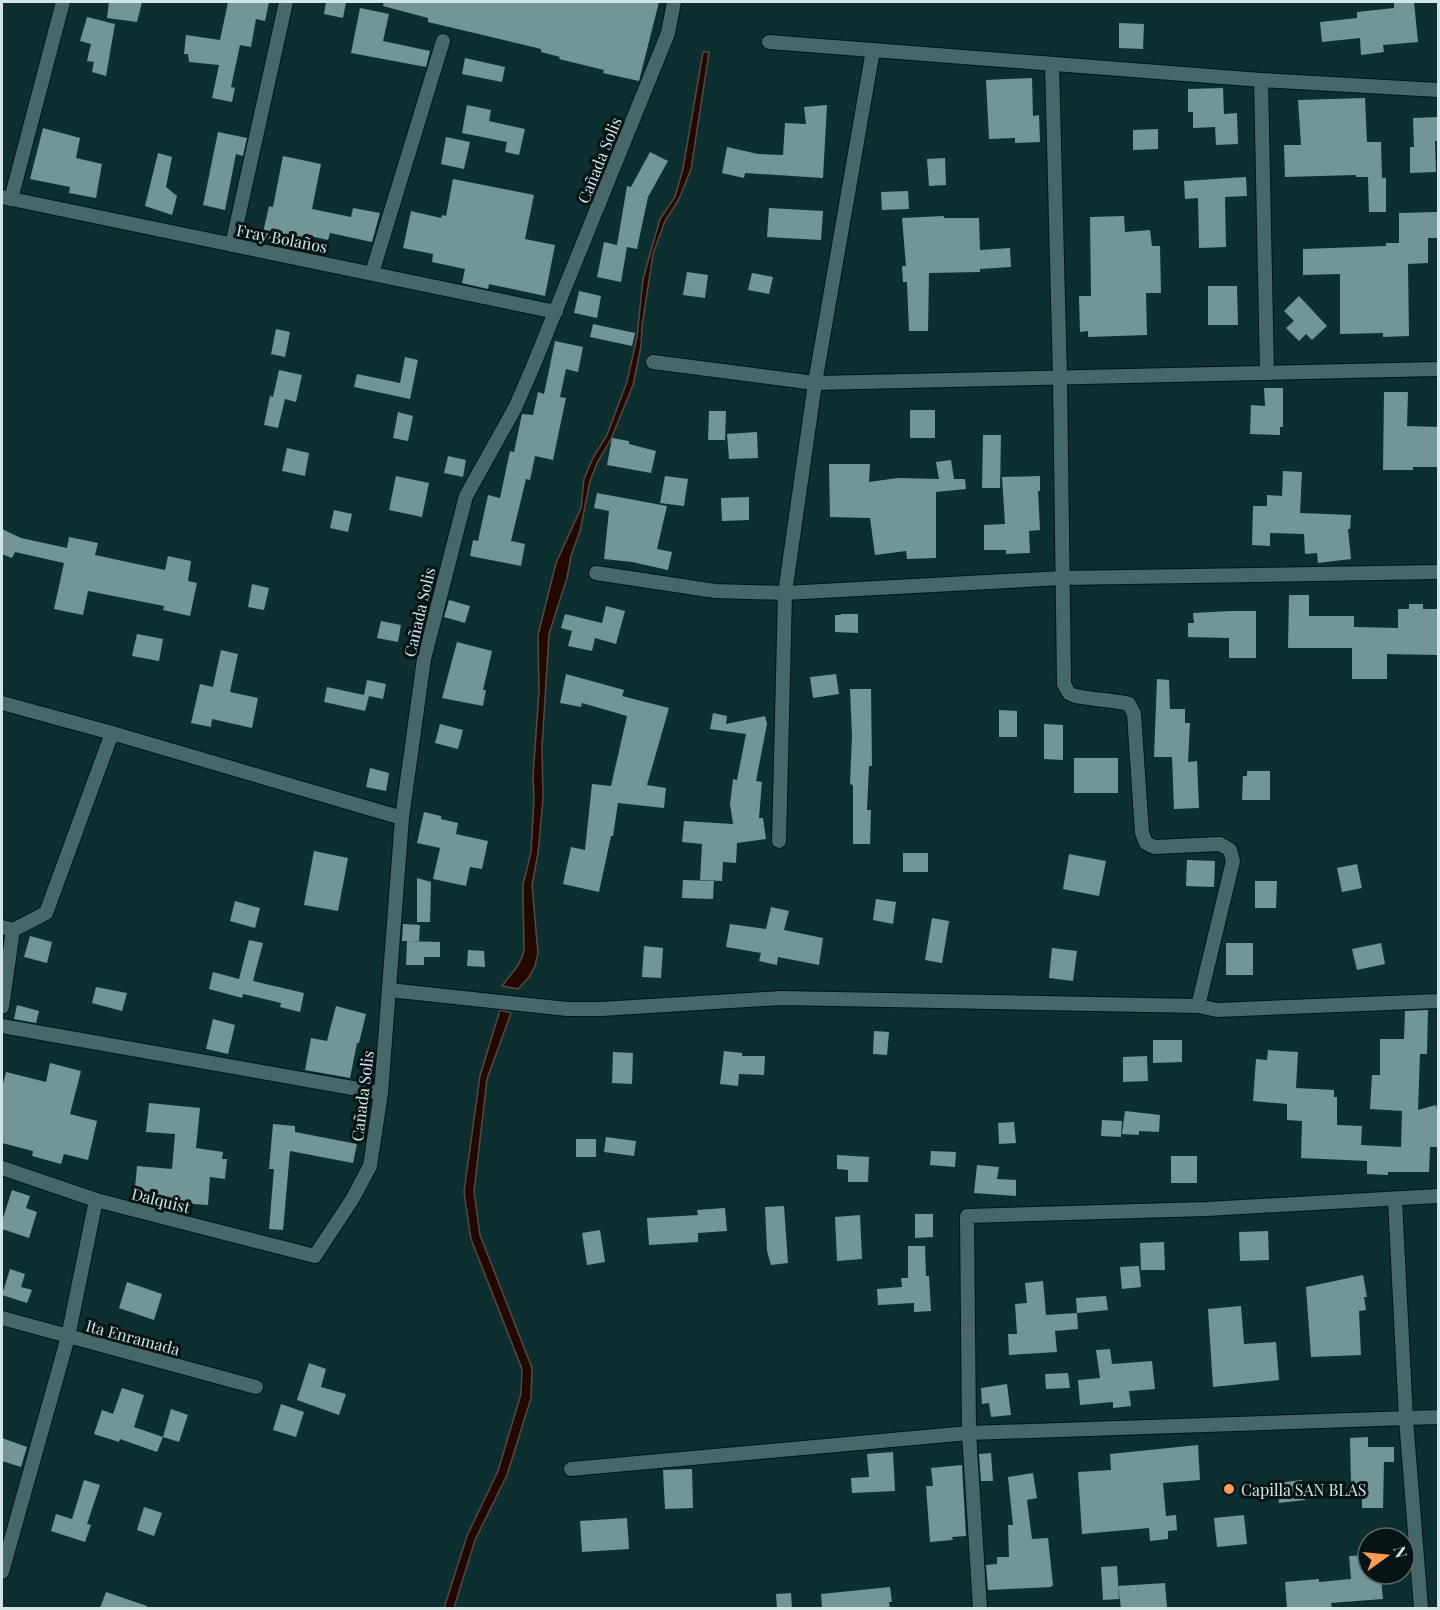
<svg xmlns="http://www.w3.org/2000/svg" width="1440" height="1610" viewBox="0 0 1440 1610" font-family="'Playfair Display',serif">
	<rect width="100%" height="100%" fill="#0d2f30"/>
	<!-- water -->
	<g fill="#220800" stroke="#574a45" stroke-width="1.5">
		<path d="M703 52H709L691 169 679 199 665 221 653 254 642 326 641 346 633 385 611 439 598 461 590 481 580 531 571 556 567 578 549 634 542 747 543 799 538 853 532 885 538 953 535 966 529 977 518 989 502 986C510 975 521 965 524 951L523 885 531 852 534 799 533 776 539 691 538 635 556 563 581 508 584 479 593 458 607 435 627 382 637 337 643 279 660 219 675 197 683 169Z"/>
		<polygon points="500,1010 511,1013 487,1079 474,1192 480,1235 532,1368 531,1398 507,1475 475,1540 454,1608 444,1608 467,1536 498,1471 521,1394 522,1369 471,1239 464,1192 480,1076"/>
	</g>
	<!-- building -->
	<g fill="#729596">
		<polygon points="109,2 142,2 137,22 107,18"/>
		<polygon points="228,2 269,2 265,21 256,19 251,47 240,45 231,87 235,88 232,102 212,98 219,65 189,62 188,54 184,54 186,35 220,40"/>
		<polygon points="326,2 346,2 343,18 324,14"/>
		<polygon points="384,2 659,2 639,81 603,73 604,70 559,59 560,57 541,52 541,49 428,22 428,18 383,6"/>
		<polygon points="1394,2 1414,2 1418,42 1383,45 1384,52 1361,55 1360,38 1322,42 1320,22 1357,18 1357,12 1394,8"/>
		<polygon points="360,8 389,14 383,41 430,51 426,67 351,53"/>
		<polygon points="87,17 115,24 106,76 92,72 94,62 87,61 91,44 80,41"/>
		<polygon points="1119,23 1144,24 1143,49 1119,48"/>
		<polygon points="465,58 505,67 502,82 462,74"/>
		<polygon points="1032,78 1033,116 1039,115 1040,142 1015,143 1015,138 989,139 986,80"/>
		<polygon points="1223,88 1224,114 1237,113 1238,144 1216,145 1215,127 1193,128 1193,112 1188,112 1188,89"/>
		<polygon points="1365,98 1367,142 1381,142 1382,178 1386,178 1386,212 1369,212 1368,177 1356,177 1356,175 1285,177 1284,145 1301,145 1298,100"/>
		<polygon points="467,105 491,110 489,121 525,129 519,155 505,152 507,142 462,133"/>
		<polygon points="827,105 823,178 745,173 744,178 722,173 727,147 758,154 783,155 785,123 806,124 804,107"/>
		<polygon points="1438,117 1438,141 1435,141 1436,172 1410,173 1410,147 1414,147 1413,118"/>
		<polygon points="43,128 80,138 76,158 102,164 96,198 69,193 70,187 30,179"/>
		<polygon points="1158,129 1158,149 1133,150 1133,130"/>
		<polygon points="218,132 247,138 243,156 236,154 225,210 203,205"/>
		<polygon points="446,137 470,142 464,169 441,164"/>
		<polygon points="650,152 668,161 648,197 637,249 627,247 621,282 597,277 604,242 617,245 627,186 631,187"/>
		<polygon points="158,153 172,157 166,187 177,196 172,215 145,206"/>
		<polygon points="283,156 321,164 312,209 351,217 353,208 380,213 372,242 330,233 328,240 310,236 308,247 262,237 269,206 273,207"/>
		<polygon points="945,158 946,185 929,186 927,159"/>
		<polygon points="1246,177 1247,196 1225,197 1226,247 1199,248 1198,198 1185,199 1184,181"/>
		<polygon points="453,179 534,195 525,239 555,245 545,296 489,284 488,289 462,283 465,269 432,262 433,254 403,248 411,211 441,218 442,215 446,216"/>
		<polygon points="908,191 909,209 882,210 881,192"/>
		<polygon points="769,208 823,211 821,240 767,237"/>
		<polygon points="1438,212 1438,238 1428,238 1428,263 1408,264 1409,336 1383,337 1383,333 1340,334 1340,274 1303,275 1303,249 1386,246 1386,243 1399,243 1399,213"/>
		<polygon points="944,216 944,218 979,218 980,250 1010,248 1011,267 980,269 980,272 929,273 928,331 909,331 907,282 903,282 902,266 906,266 902,218"/>
		<polygon points="1124,216 1125,232 1150,230 1152,246 1160,246 1161,293 1146,293 1147,335 1088,337 1088,331 1080,332 1079,296 1091,296 1090,217"/>
		<polygon points="687,272 708,275 705,298 683,295"/>
		<polygon points="752,273 773,277 769,294 748,290"/>
		<polygon points="1208,286 1237,286 1238,325 1208,325"/>
		<polygon points="579,291 601,296 597,318 574,313"/>
		<polygon points="1299,296 1327,326 1312,340 1306,334 1299,341 1286,328 1294,321 1284,311"/>
		<polygon points="593,324 635,333 632,346 590,337"/>
		<polygon points="276,329 290,332 285,357 271,354"/>
		<polygon points="555,341 583,347 578,372 566,369 560,397 566,398 553,460 535,456 530,480 526,479 511,541 525,544 521,566 470,556 473,540 478,541 488,495 500,498 510,451 514,452 522,414 533,415 538,392 544,394"/>
		<polygon points="405,357 418,360 410,399 354,387 357,374 400,383"/>
		<polygon points="279,370 302,375 296,402 285,399 278,428 264,425 270,396 273,397"/>
		<polygon points="1264,388 1283,388 1283,427 1280,427 1280,435 1250,434 1251,405 1265,406"/>
		<polygon points="1384,392 1408,392 1407,426 1438,427 1438,467 1413,467 1413,470 1383,470"/>
		<rect x="910" y="410" width="25" height="28"/>
		<polygon points="709,411 726,411 725,440 708,440"/>
		<polygon points="398,412 413,416 408,441 393,438"/>
		<polygon points="757,432 758,458 729,459 727,434"/>
		<polygon points="983,435 1001,435 1000,488 982,488"/>
		<polygon points="612,438 629,441 629,444 656,451 651,473 607,465"/>
		<polygon points="287,448 309,453 305,476 282,471"/>
		<polygon points="448,456 466,460 463,477 444,473"/>
		<polygon points="951,460 954,479 965,479 966,489 936,492 936,558 907,559 906,551 875,555 870,518 830,517 829,464 870,464 869,482 898,478 939,479 936,462"/>
		<polygon points="1283,471 1302,472 1300,513 1351,515 1350,529 1348,529 1351,559 1318,563 1317,553 1305,554 1304,534 1270,533 1270,546 1252,545 1253,506 1267,506 1267,495 1282,496"/>
		<polygon points="396,476 429,483 422,517 389,510"/>
		<polygon points="665,476 688,479 684,506 660,503"/>
		<polygon points="1040,476 1040,491 1038,491 1040,530 1029,531 1030,553 1006,554 1006,550 984,550 984,525 1005,524 1002,477"/>
		<polygon points="597,493 667,506 657,549 672,552 668,570 632,562 604,559 609,511 594,508"/>
		<polygon points="749,497 749,520 722,521 721,498"/>
		<polygon points="334,510 352,514 348,532 330,528"/>
		<polygon points="2,529 21,538 67,548 69,537 98,543 95,555 165,570 168,556 191,561 188,581 197,583 190,616 163,610 164,606 88,591 83,615 54,609 64,563 15,552 12,558 2,554"/>
		<polygon points="252,584 269,588 264,610 248,607"/>
		<polygon points="1289,595 1309,595 1309,616 1354,616 1354,627 1398,628 1398,609 1409,609 1409,604 1423,604 1423,609 1438,609 1438,655 1387,654 1387,679 1352,679 1352,648 1288,648"/>
		<polygon points="449,600 470,606 465,623 444,617"/>
		<polygon points="606,606 625,611 616,644 595,638 592,651 568,646 572,631 561,628 565,614 602,623"/>
		<polygon points="1230,611 1256,611 1256,658 1229,658 1229,638 1188,637 1188,623 1194,623 1193,613"/>
		<polygon points="841,614 858,614 858,633 835,632 835,615 841,615"/>
		<polygon points="381,621 401,625 398,642 377,638"/>
		<polygon points="137,634 163,639 159,661 132,656"/>
		<polygon points="457,642 492,651 483,690 486,690 483,706 442,698"/>
		<polygon points="221,650 238,654 230,692 258,698 252,728 212,719 211,727 191,723 200,684 213,687"/>
		<polygon points="566,674 624,690 622,696 669,708 647,785 666,788 664,808 618,803 613,836 611,836 599,892 563,884 571,847 585,850 592,784 611,786 627,716 582,703 581,707 560,703"/>
		<polygon points="836,674 839,694 813,698 810,677"/>
		<polygon points="1157,679 1169,680 1170,709 1185,709 1185,723 1190,723 1188,762 1197,761 1199,808 1174,809 1172,757 1154,757"/>
		<polygon points="367,680 386,684 383,699 369,696 365,711 324,702 327,687 364,695"/>
		<polygon points="850,689 871,689 872,766 869,766 867,810 871,810 870,844 853,844 853,785 850,784 852,736"/>
		<polygon points="999,710 1017,711 1017,737 999,737"/>
		<polygon points="713,713 727,716 726,724 765,716 767,724 756,781 762,782 759,818 763,818 766,839 737,843 736,863 723,862 722,881 700,880 702,844 682,842 684,821 733,824 730,804 733,779 737,780 746,734 710,729"/>
		<polygon points="440,724 463,730 458,749 435,743"/>
		<polygon points="1044,724 1063,725 1063,760 1044,759"/>
		<rect x="1074" y="758" width="44" height="35"/>
		<polygon points="370,768 389,773 386,791 366,787"/>
		<polygon points="1247,771 1270,771 1270,800 1242,800 1243,776 1247,776"/>
		<polygon points="424,812 441,816 441,819 458,823 456,834 488,841 482,869 470,867 466,886 433,879 440,848 417,843"/>
		<polygon points="314,851 348,858 338,911 304,905"/>
		<rect x="903" y="853" width="25" height="19"/>
		<polygon points="1069,854 1106,861 1099,896 1063,889"/>
		<polygon points="1187,860 1215,861 1214,887 1186,886"/>
		<polygon points="1357,864 1362,888 1342,892 1337,868"/>
		<polygon points="417,878 431,882 430,922 417,922"/>
		<polygon points="683,880 714,881 713,899 682,898"/>
		<polygon points="1255,881 1277,881 1276,908 1255,908"/>
		<polygon points="876,899 896,902 893,924 873,920"/>
		<polygon points="235,901 260,908 255,928 230,921"/>
		<polygon points="771,907 789,911 784,930 823,938 819,965 778,957 777,965 759,961 761,953 726,947 730,924 766,929"/>
		<polygon points="932,918 949,921 942,963 925,960"/>
		<polygon points="403,924 420,925 419,941 402,941"/>
		<polygon points="30,936 52,942 47,963 24,957"/>
		<polygon points="249,940 263,943 253,981 304,993 300,1012 280,1007 281,1003 243,994 242,998 209,989 213,972 239,979"/>
		<polygon points="407,941 440,942 440,957 424,957 424,965 406,965"/>
		<rect x="1226" y="943" width="27" height="32"/>
		<polygon points="1381,943 1385,964 1357,970 1352,949"/>
		<polygon points="644,946 663,948 661,978 642,977"/>
		<polygon points="1052,948 1077,951 1073,981 1049,978"/>
		<polygon points="468,950 484,951 485,967 467,966"/>
		<polygon points="96,987 127,993 122,1011 92,1003"/>
		<polygon points="17,1005 39,1011 36,1023 14,1019"/>
		<polygon points="336,1006 366,1014 359,1043 357,1043 350,1078 305,1070 311,1038 327,1041"/>
		<polygon points="1428,1010 1427,1054 1420,1054 1418,1110 1436,1105 1438,1115 1438,1147 1430,1147 1429,1172 1388,1172 1388,1175 1367,1174 1367,1161 1301,1158 1302,1121 1287,1120 1287,1104 1253,1101 1256,1059 1267,1060 1268,1050 1298,1052 1296,1088 1334,1090 1334,1097 1337,1097 1337,1125 1362,1126 1361,1145 1401,1147 1402,1111 1370,1109 1372,1075 1380,1075 1380,1039 1404,1039 1405,1011"/>
		<polygon points="213,1019 235,1025 228,1054 206,1049"/>
		<polygon points="874,1031 889,1032 887,1055 873,1054"/>
		<polygon points="1153,1040 1182,1040 1182,1062 1153,1063"/>
		<polygon points="724,1051 742,1053 742,1056 765,1056 764,1075 739,1074 738,1086 720,1084"/>
		<polygon points="613,1052 633,1053 632,1084 612,1083"/>
		<polygon points="1147,1056 1148,1081 1123,1082 1123,1057"/>
		<polygon points="50,1063 81,1071 70,1114 97,1121 88,1160 64,1154 61,1164 32,1156 33,1151 2,1143 2,1088 6,1072 46,1082"/>
		<polygon points="149,1103 200,1108 196,1148 223,1152 222,1159 227,1159 225,1179 210,1177 208,1205 134,1200 137,1166 172,1169 175,1134 146,1132"/>
		<polygon points="1125,1111 1160,1115 1159,1132 1139,1131 1139,1135 1122,1134"/>
		<polygon points="1102,1120 1122,1121 1121,1137 1101,1136"/>
		<polygon points="1014,1122 1016,1143 999,1144 998,1123"/>
		<polygon points="273,1124 295,1126 295,1132 357,1144 353,1163 290,1151 283,1230 269,1229 274,1169 269,1169"/>
		<polygon points="606,1137 636,1141 634,1156 604,1152"/>
		<rect x="576" y="1139" width="20" height="18"/>
		<polygon points="931,1151 956,1152 955,1167 930,1165"/>
		<polygon points="837,1155 869,1157 868,1182 848,1182 848,1170 837,1169"/>
		<rect x="1171" y="1156" width="26" height="27"/>
		<polygon points="977,1165 999,1167 997,1179 1016,1180 1016,1196 974,1193"/>
		<polygon points="12,1190 30,1196 26,1208 37,1212 29,1238 2,1229 2,1221"/>
		<polygon points="784,1206 788,1263 771,1265 767,1251 765,1207"/>
		<polygon points="725,1208 727,1231 698,1233 698,1242 649,1245 647,1218 698,1215 697,1210"/>
		<polygon points="915,1214 933,1214 933,1237 915,1238"/>
		<polygon points="860,1215 862,1259 837,1261 835,1217"/>
		<polygon points="600,1230 605,1262 587,1265 582,1233"/>
		<polygon points="1268,1231 1269,1260 1240,1261 1239,1232"/>
		<polygon points="1164,1242 1165,1270 1141,1270 1140,1243"/>
		<polygon points="908,1246 925,1246 926,1276 929,1276 931,1311 914,1312 914,1303 878,1305 877,1289 902,1287 901,1278 908,1278"/>
		<polygon points="1139,1266 1141,1287 1122,1289 1120,1267"/>
		<polygon points="10,1269 25,1274 21,1287 32,1290 27,1303 2,1295"/>
		<polygon points="1363,1275 1367,1297 1364,1297 1366,1310 1359,1311 1361,1355 1311,1357 1306,1287"/>
		<polygon points="1043,1281 1046,1315 1077,1313 1078,1329 1055,1331 1057,1352 1009,1355 1008,1334 1017,1334 1015,1304 1027,1303 1025,1283"/>
		<polygon points="127,1282 162,1294 154,1320 119,1308"/>
		<polygon points="1106,1296 1108,1310 1077,1313 1076,1298"/>
		<polygon points="1241,1306 1244,1344 1276,1342 1279,1380 1213,1387 1208,1309"/>
		<polygon points="1110,1349 1112,1364 1152,1361 1155,1389 1129,1391 1131,1406 1113,1408 1113,1402 1080,1405 1078,1380 1100,1378 1096,1350"/>
		<polygon points="309,1363 326,1369 321,1387 346,1394 339,1415 297,1400"/>
		<polygon points="1068,1373 1070,1388 1046,1389 1045,1374"/>
		<polygon points="1007,1384 1011,1415 991,1417 989,1403 982,1404 981,1388"/>
		<polygon points="122,1388 144,1395 134,1427 163,1437 157,1452 120,1439 119,1442 94,1434 102,1410 113,1414"/>
		<polygon points="281,1404 304,1412 296,1437 273,1430"/>
		<polygon points="171,1409 188,1415 179,1442 163,1437"/>
		<polygon points="1368,1437 1368,1447 1394,1447 1394,1462 1384,1462 1383,1508 1362,1508 1362,1484 1351,1485 1350,1438"/>
		<polygon points="2,1438 27,1447 21,1467 2,1461"/>
		<polygon points="1198,1445 1200,1480 1163,1483 1166,1516 1176,1515 1177,1530 1168,1531 1168,1539 1150,1541 1149,1528 1082,1534 1078,1472 1111,1470 1110,1454"/>
		<polygon points="893,1452 895,1491 852,1493 851,1478 869,1477 867,1454"/>
		<polygon points="991,1453 993,1481 981,1481 979,1454"/>
		<polygon points="962,1465 966,1536 952,1537 953,1540 930,1542 926,1486 933,1486 931,1468"/>
		<polygon points="692,1469 693,1508 665,1509 663,1470"/>
		<polygon points="1033,1473 1037,1498 1027,1500 1032,1539 1048,1538 1053,1585 1051,1587 988,1590 986,1565 997,1564 997,1557 1009,1557 1008,1525 1013,1525 1008,1477"/>
		<polygon points="84,1480 100,1485 87,1524 91,1525 85,1542 51,1531 56,1514 72,1519"/>
		<polygon points="1302,1480 1305,1500 1279,1503 1277,1483"/>
		<polygon points="144,1507 162,1513 154,1536 137,1530"/>
		<polygon points="1244,1515 1247,1544 1217,1547 1214,1518"/>
		<polygon points="627,1518 629,1549 582,1552 580,1521"/>
		<polygon points="1367,1555 1369,1580 1381,1579 1383,1599 1331,1603 1332,1608 1287,1608 1285,1582 1319,1579 1319,1582 1351,1579 1349,1556"/>
		<polygon points="1117,1566 1119,1599 1103,1600 1101,1567"/>
		<polygon points="1165,1583 1167,1607 1121,1608 1118,1586"/>
		<polygon points="890,1587 892,1602 889,1602 890,1608 822,1608 821,1594"/>
		<polygon points="106,1592 147,1606 147,1608 100,1608"/>
		<polygon points="791,1593 792,1608 777,1608 776,1594"/>
	</g>
	<g fill="none" stroke-linecap="round" stroke-linejoin="round">
		<!-- street casing -->
		<g stroke="#001617" stroke-width="16">
			<g id="street">
				<polyline points="769,42 1261,80 1438,90"/>
				<path d="M1052 64 1060 378 1064 684C1066 687 1067 691 1069 693 1075 699 1117 700 1129 704L1134 714 1142 833 1146 843 1154 847 1220 844 1230 850 1233 861 1198 1006"/>
				<polyline points="1261,80 1267,373"/>
				<polyline points="2,197 556,312"/>
				<polyline points="11,199 63,2"/>
				<polyline points="232,245 286,2"/>
				<polyline points="372,273 443,41"/>
				<polyline points="653,362 815,383 1438,369"/>
				<polyline points="596,573 715,591 785,593 1062,578 1438,572"/>
				<polyline points="2,703 112,733 402,818"/>
				<polyline points="779,841 785,593 815,383 873,50"/>
				<polyline points="2,927 13,930 46,913 112,733"/>
				<polyline points="389,990 567,1009 601,1009 781,998 1198,1006 1217,1010 1438,1001"/>
				<polyline points="2,1007 13,930"/>
				<polyline points="2,1026 381,1093"/>
				<polyline points="2,1168 96,1200 315,1256 353,1198 370,1166 381,1093 402,818 424,659 466,496 515,408 532,369 668,33 674,2"/>
				<polyline points="1395,1200 1406,1419 1421,1608"/>
				<polyline points="2,1318 256,1387"/>
				<polyline points="571,1469 969,1433 1438,1417"/>
				<polyline points="2,1572 68,1337 96,1200"/>
				<polyline points="980,1608 969,1433 967,1216 1207,1209 1438,1196"/>
			</g>
		</g>
		<!-- street -->
		<use href="#street" stroke="#466869" stroke-width="14"/>
	</g>
	<!-- markers -->
	<circle fill="#fc9d54" stroke="#071415" stroke-width="2" cx="1229" cy="1489" r="6"/>
	<g text-anchor="middle" dominant-baseline="central" stroke-width="6" stroke-linejoin="round" paint-order="stroke">
		<!-- street labels -->
		<g font-size="16" fill="#d3e5e5" stroke="#071415">
			<text transform="translate(599 160) rotate(-68)">Cañada Solis</text>
			<text transform="translate(282 238) rotate(11)">Fray Bolaños</text>
			<text transform="translate(419 612) rotate(-77)">Cañada Solis</text>
			<text transform="translate(362 1096) rotate(-83)">Cañada Solis</text>
			<text transform="translate(161 1200) rotate(14)">Dalquist</text>
			<text transform="translate(133 1337) rotate(15)">Ita Enramada</text>
		</g>
		<!-- poi labels -->
		<g font-size="16" fill="#d3e5e5" stroke="#071415" text-anchor="start">
			<text x="1241" y="1489">Capilla SAN BLAS</text>
		</g>
	</g>
	<!-- border -->
	<rect width="1440" height="1610" fill="none" stroke="#d3e5e5" stroke-width="6"/>
	<!-- north arrow -->
	<g transform="translate(1386 1556) rotate(75)"><circle r="28" fill="#071415" stroke="#596868" stroke-width="1.5"/>
	<path d="M0-4.5L10 22L0 15L-10 22Z" fill="#fc9d54"/>
	<text y="-9" font-size="16" font-weight="bold" text-anchor="middle" fill="#d3e5e5">N</text>
	</g>
</svg>
